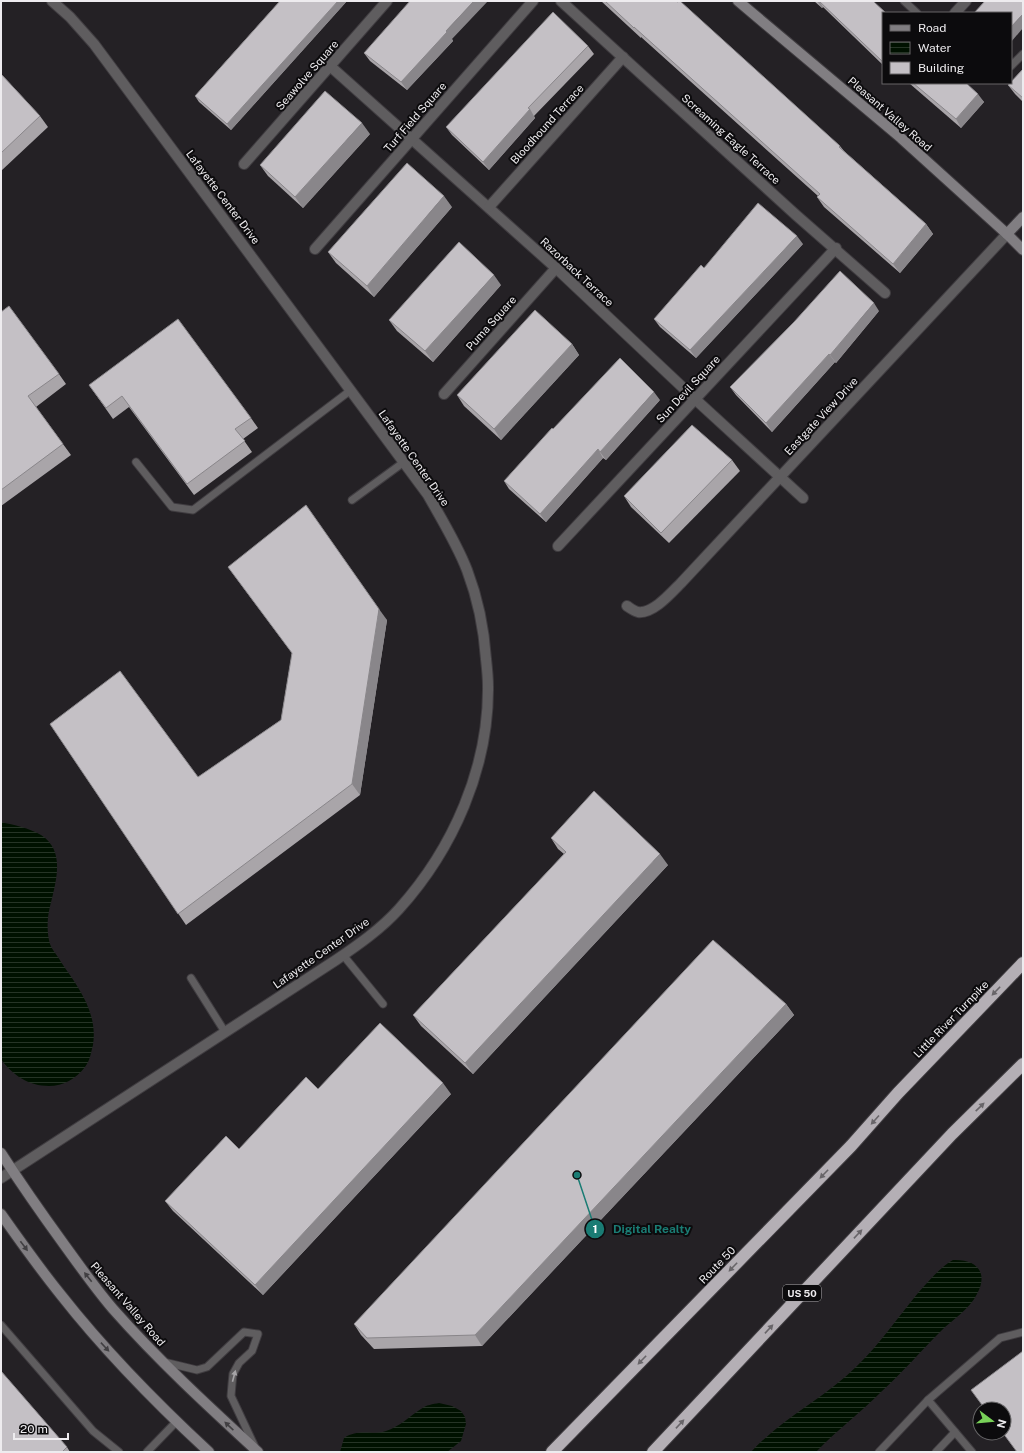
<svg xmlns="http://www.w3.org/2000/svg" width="1024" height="1453" viewBox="0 0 1024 1453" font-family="'Public Sans',sans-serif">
	<defs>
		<pattern id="water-rules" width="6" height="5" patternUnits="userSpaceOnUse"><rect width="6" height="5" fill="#010"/><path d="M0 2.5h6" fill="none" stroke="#263426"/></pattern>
	</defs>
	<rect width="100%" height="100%" fill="#242125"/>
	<!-- water -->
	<g fill="url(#water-rules)">
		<path d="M1 822C14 825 29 828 41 835 68 852 54 887 49 911 47 921 47 934 50 944 52 950 58 956 61 962 78 987 98 1012 93 1045 91 1052 90 1061 85 1067 76 1079 63 1086 49 1086 29 1086 12 1075 1 1059Z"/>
		<path d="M953 1260C976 1259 989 1272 977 1294 969 1310 953 1319 941 1331 921 1351 902 1373 881 1392 860 1413 837 1430 816 1452H751C782 1418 825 1398 857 1366 880 1344 898 1317 918 1293 929 1281 939 1268 953 1260Z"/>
		<path d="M439 1403 452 1406 461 1411 465 1417 466 1424 461 1441 447 1452H340L344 1438C360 1428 370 1436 386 1431 399 1427 410 1416 421 1409 426 1405 433 1404 439 1403Z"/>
	</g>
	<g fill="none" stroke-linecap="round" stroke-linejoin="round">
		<!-- lane casing -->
		<g stroke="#403d41" stroke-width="9">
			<g id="lane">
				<polyline points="904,1 917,13"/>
				<polyline points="1011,66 1023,54"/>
				<polyline points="136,462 172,507 193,510 351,390"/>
				<polyline points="352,500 404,462"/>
				<polyline points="343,955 383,1004"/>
				<polyline points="191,978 225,1032"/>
				<polyline points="1,1325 93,1431 119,1452"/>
				<polyline points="164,1362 197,1370 207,1367 244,1332 258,1334 252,1351 239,1363 233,1374 232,1384 231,1396 255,1447"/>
				<polyline points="928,1400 1000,1338 1023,1332"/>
				<polyline points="147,1452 177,1421"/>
				<polyline points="879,1452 928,1400 972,1452"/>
				<polyline points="936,1452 955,1432"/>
			</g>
		</g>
		<!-- street casing -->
		<g stroke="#403d41" stroke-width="12">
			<g id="street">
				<polyline points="561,1 796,215 885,293"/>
				<polyline points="955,13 966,1"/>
				<polyline points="330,66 556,268 695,399 803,498"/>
				<polyline points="244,164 387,1"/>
				<polyline points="489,207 623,57"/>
				<polyline points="315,249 533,1"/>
				<polyline points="444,394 556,268"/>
				<polyline points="558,546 836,248"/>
				<path d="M627 606C630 608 634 611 638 612 653 614 671 593 681 583L1007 234"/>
				<path d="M1 1178 336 960C358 945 381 929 399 909 453 849 489 768 488 686 488 677 487 668 486 659 484 629 478 599 467 570 457 544 442 520 428 495L94 44 70 17 52 1"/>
			</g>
		</g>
		<!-- secondary casing -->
		<g stroke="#403d41" stroke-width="12">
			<g id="secondary">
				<polyline points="738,1 901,138 1007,234 1023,250"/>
				<polyline points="1007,234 1023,217"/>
				<path d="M1 1153C21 1184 42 1214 63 1243 79 1265 95 1288 113 1309 158 1360 208 1406 258 1452"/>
				<path d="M1 1214C20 1241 40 1269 61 1295 105 1351 156 1403 209 1452"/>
			</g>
		</g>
		<!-- highway casing -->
		<g stroke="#403d41" stroke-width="14">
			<g id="highway">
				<polyline points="552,1452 851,1146 898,1093 1023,963"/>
				<polyline points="653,1452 952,1134 1023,1064"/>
			</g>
		</g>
		<!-- lane -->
		<use href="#lane" stroke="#5f5d5f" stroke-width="7"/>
		<!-- street -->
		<use href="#street" stroke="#5f5d5f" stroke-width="10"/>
		<!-- secondary -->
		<use href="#secondary" stroke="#817e82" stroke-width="10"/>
		<!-- highway -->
		<use href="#highway" stroke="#b4afb5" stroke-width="12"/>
	</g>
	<!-- wall -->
	<g fill="#a9a5a9">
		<polygon points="280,1 347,1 231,130 199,102 195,96"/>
		<polygon points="601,1 676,1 840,146 844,151 926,224 933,234 900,273 824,207 817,197 818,196 641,37 641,38"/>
		<polygon points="814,1 873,1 883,13 883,65 823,7 822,8"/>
		<polygon points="452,39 453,41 407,90 370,61 364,53"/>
		<polygon points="588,46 594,54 534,116 535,118 489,170 452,135 446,127"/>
		<polygon points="1023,69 1023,102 1015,94 1008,85"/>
		<polygon points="1,74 40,116 48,127 1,171"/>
		<polygon points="909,83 966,83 984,102 961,128"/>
		<polygon points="370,134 303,208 268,176 260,165"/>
		<polygon points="452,207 374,297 336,263 328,252"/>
		<polygon points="803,244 696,358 660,327 654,319 704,268"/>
		<polygon points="501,285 433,362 397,331 389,320"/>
		<polygon points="879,311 836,363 835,362 772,432 736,395 730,387"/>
		<polygon points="1,312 59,374 66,384 36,407 71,455 1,506"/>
		<polygon points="572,344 579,355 501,440 464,406 457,395"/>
		<polygon points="89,385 251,418 258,428 243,439 252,452 194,495 129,407 113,419"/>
		<polygon points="660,400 606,460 603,458 546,522 509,489 504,481"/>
		<polygon points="732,460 740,471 669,543 631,507 624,496"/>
		<polygon points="228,567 387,620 360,795 186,925 50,724 198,777 281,720 292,653"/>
		<polygon points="551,838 668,865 473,1074 421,1026 413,1015 564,854 558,849"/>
		<polygon points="786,1004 794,1015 482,1346 374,1349 361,1335 354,1324"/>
		<polygon points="318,1089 451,1094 263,1295 173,1211 165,1201 239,1149"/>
		<polygon points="67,1447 70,1452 1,1452"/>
	</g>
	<!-- shaded-wall -->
	<g fill="#89868a">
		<polygon points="338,1 347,1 231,130 227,124"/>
		<polygon points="474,1 488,1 452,39 453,41 407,90 401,82 446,31"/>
		<polygon points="817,1 819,1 823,7 822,8"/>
		<polygon points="1023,14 1023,28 1011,42 1011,27"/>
		<polygon points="978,94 984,102 961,128 956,119"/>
		<polygon points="530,109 535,118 489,170 483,162"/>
		<polygon points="362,123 370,134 303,208 295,197"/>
		<polygon points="444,196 452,207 374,297 367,286"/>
		<polygon points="926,224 933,234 900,273 893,264"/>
		<polygon points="797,236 803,244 696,358 690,350"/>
		<polygon points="494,275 501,285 433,362 425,351"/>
		<polygon points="874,303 879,311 836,363 830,355"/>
		<polygon points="572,344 579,355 501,440 494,429"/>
		<polygon points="829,354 835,362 772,432 766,423"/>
		<polygon points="654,392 660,400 606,460 600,452"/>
		<polygon points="598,449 603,458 546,522 540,514"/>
		<polygon points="379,609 387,620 360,795 352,784"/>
		<polygon points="660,854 668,865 473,1074 465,1063"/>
		<polygon points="786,1004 794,1015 482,1346 475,1335"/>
		<polygon points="443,1083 451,1094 263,1295 255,1285"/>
	</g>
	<!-- building -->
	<g fill="#c4c0c5" stroke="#89868a">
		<polygon points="280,1 338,1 227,124 195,96"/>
		<polygon points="410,1 474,1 446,31 447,32 401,82 364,53"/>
		<polygon points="605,1 676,1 677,2 679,1 680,1 840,146 839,147 926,224 893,264 817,197 820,194 634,27 634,28"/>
		<polygon points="819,1 873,1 886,13 883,13 883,62"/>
		<polygon points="985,1 1023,1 1023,14 1011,27 1011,13 974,13"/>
		<polygon points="553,12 588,46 528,108 530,109 483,162 446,127"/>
		<polygon points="1023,69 1023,98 1008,85 1010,83 1011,83 1011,82"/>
		<polygon points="1,74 40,116 1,153"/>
		<polygon points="913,83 966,83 978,94 956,119"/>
		<polygon points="325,91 362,123 295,197 260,165"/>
		<polygon points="407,163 444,196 367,286 328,252"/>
		<polygon points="758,203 797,236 690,350 654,319 701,265 704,268"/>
		<polygon points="459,242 494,275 425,351 389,320"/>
		<polygon points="840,271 874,303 830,355 829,354 766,423 730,387 794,322"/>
		<polygon points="9,306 59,374 28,396 63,444 1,490 1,312"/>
		<polygon points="535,310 572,344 494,429 457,395"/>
		<polygon points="178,319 251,418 235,429 245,441 187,484 122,396 106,408 89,385"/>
		<polygon points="620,358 654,392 600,452 598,449 540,514 504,481 552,428 553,429"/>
		<polygon points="692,425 732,460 661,533 624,496"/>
		<polygon points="306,505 379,609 352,784 178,914 50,724 120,671 198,777 281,720 292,653 228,567"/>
		<polygon points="594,791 660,854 465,1063 413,1015 566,852 551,838"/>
		<polygon points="713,940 786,1004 475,1335 367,1338 354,1324"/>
		<polygon points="380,1023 443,1083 255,1285 165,1201 226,1136 239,1149 306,1077 318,1089"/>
		<polygon points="1023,1351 1023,1452 1017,1452 1003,1433 1004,1433 1004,1409 985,1409 971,1390"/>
		<polygon points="1,1371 67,1447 62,1452 1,1452"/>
	</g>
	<!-- one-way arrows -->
	<defs><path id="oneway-solid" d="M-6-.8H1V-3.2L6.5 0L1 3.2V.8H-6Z"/></defs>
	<g fill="#686569">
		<use href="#oneway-solid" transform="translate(996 991) rotate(134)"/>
		<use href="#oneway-solid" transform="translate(980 1107) rotate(-44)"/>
		<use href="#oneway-solid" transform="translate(875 1120) rotate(132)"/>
		<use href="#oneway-solid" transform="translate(824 1174) rotate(134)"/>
		<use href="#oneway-solid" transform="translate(858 1234) rotate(-47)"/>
		<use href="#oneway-solid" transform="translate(733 1267) rotate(134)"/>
		<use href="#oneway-solid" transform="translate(769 1329) rotate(-47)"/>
		<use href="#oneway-solid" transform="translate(642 1360) rotate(134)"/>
		<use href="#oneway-solid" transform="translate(680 1424) rotate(-47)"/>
	</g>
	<g fill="#413f42">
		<use href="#oneway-solid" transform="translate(24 1246) rotate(53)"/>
		<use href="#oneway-solid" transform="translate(88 1277) rotate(-128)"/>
		<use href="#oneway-solid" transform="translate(105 1347) rotate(47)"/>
		<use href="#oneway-solid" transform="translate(229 1426) rotate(-137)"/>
	</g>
	<use fill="#a6a4a7" href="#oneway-solid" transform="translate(234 1376) rotate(-75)"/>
	<g text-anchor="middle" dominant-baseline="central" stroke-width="4" stroke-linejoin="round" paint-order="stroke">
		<!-- shield labels -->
		<rect fill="#0c0b0d" stroke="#aaa8ab" stroke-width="1" x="783" y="1285" width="38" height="16" rx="3"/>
		<g font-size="10" font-weight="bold" fill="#eeecef">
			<text x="802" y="1293">US 50</text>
		</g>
		<!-- street labels -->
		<g font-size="11" fill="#eeecef" stroke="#0c0b0d">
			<text transform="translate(307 75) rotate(-49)">Seawolve Square</text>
			<text transform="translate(890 114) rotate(41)">Pleasant Valley Road</text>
			<text transform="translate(415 117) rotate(-49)">Turf Field Square</text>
			<text transform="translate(547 124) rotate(-48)">Bloodhound Terrace</text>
			<text transform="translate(731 139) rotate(42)">Screaming Eagle Terrace</text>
			<text transform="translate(223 197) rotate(53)">Lafayette Center Drive</text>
			<text transform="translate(577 272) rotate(43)">Razorback Terrace</text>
			<text transform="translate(491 323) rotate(-48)">Puma Square</text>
			<text transform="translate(688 389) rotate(-47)">Sun Devil Square</text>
			<text transform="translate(821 416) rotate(-47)">Eastgate View Drive</text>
			<text transform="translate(414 458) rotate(55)">Lafayette Center Drive</text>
			<text transform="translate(321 953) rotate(-35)">Lafayette Center Drive</text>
			<text transform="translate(951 1019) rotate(-46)">Little River Turnpike</text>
			<text transform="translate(717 1265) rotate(-46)">Route 50</text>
			<text transform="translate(128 1304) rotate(49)">Pleasant Valley Road</text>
		</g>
	</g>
	<!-- callouts -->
	<path fill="none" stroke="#1a7c74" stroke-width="1.5" d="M577 1175L595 1229"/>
	<g fill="#1a7c74" stroke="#0c0b0d" stroke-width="1.5">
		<circle cx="577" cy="1175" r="4"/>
		<circle cx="595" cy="1229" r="10"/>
	</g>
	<g font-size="12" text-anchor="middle" font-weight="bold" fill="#fff">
		<text x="595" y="1233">1</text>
	</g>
	<g font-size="12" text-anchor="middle" font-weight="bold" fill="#1a7c74" stroke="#0c0b0d" stroke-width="4" stroke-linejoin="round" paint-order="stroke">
		<text x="652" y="1233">Digital Realty</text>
	</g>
	<!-- border -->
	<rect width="1024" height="1453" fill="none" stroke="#eeecef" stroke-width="4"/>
	<!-- legend -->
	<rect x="882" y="12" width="130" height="72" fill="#0c0b0d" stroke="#666567"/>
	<rect x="890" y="25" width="20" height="6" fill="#817e82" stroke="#666567"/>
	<text x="918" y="32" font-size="12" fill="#eeecef">Road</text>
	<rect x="890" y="42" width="20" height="12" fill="url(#water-rules)" stroke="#666567"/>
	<text x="918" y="52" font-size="12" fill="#eeecef">Water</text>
	<rect x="890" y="62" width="20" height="12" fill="#c4c0c5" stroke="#666567"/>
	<text x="918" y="72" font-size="12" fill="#eeecef">Building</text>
	<!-- north arrow -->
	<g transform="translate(992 1421) rotate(106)"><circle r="19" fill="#0c0b0d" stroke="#666567"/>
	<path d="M0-3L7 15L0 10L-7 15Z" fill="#78d158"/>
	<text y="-6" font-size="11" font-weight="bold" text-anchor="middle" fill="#eeecef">N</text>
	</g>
	<!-- scale -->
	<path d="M14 1433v6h54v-6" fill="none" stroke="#eeecef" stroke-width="2"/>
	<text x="20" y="1433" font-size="12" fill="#eeecef" stroke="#0c0b0d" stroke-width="3" paint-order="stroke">20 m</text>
</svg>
